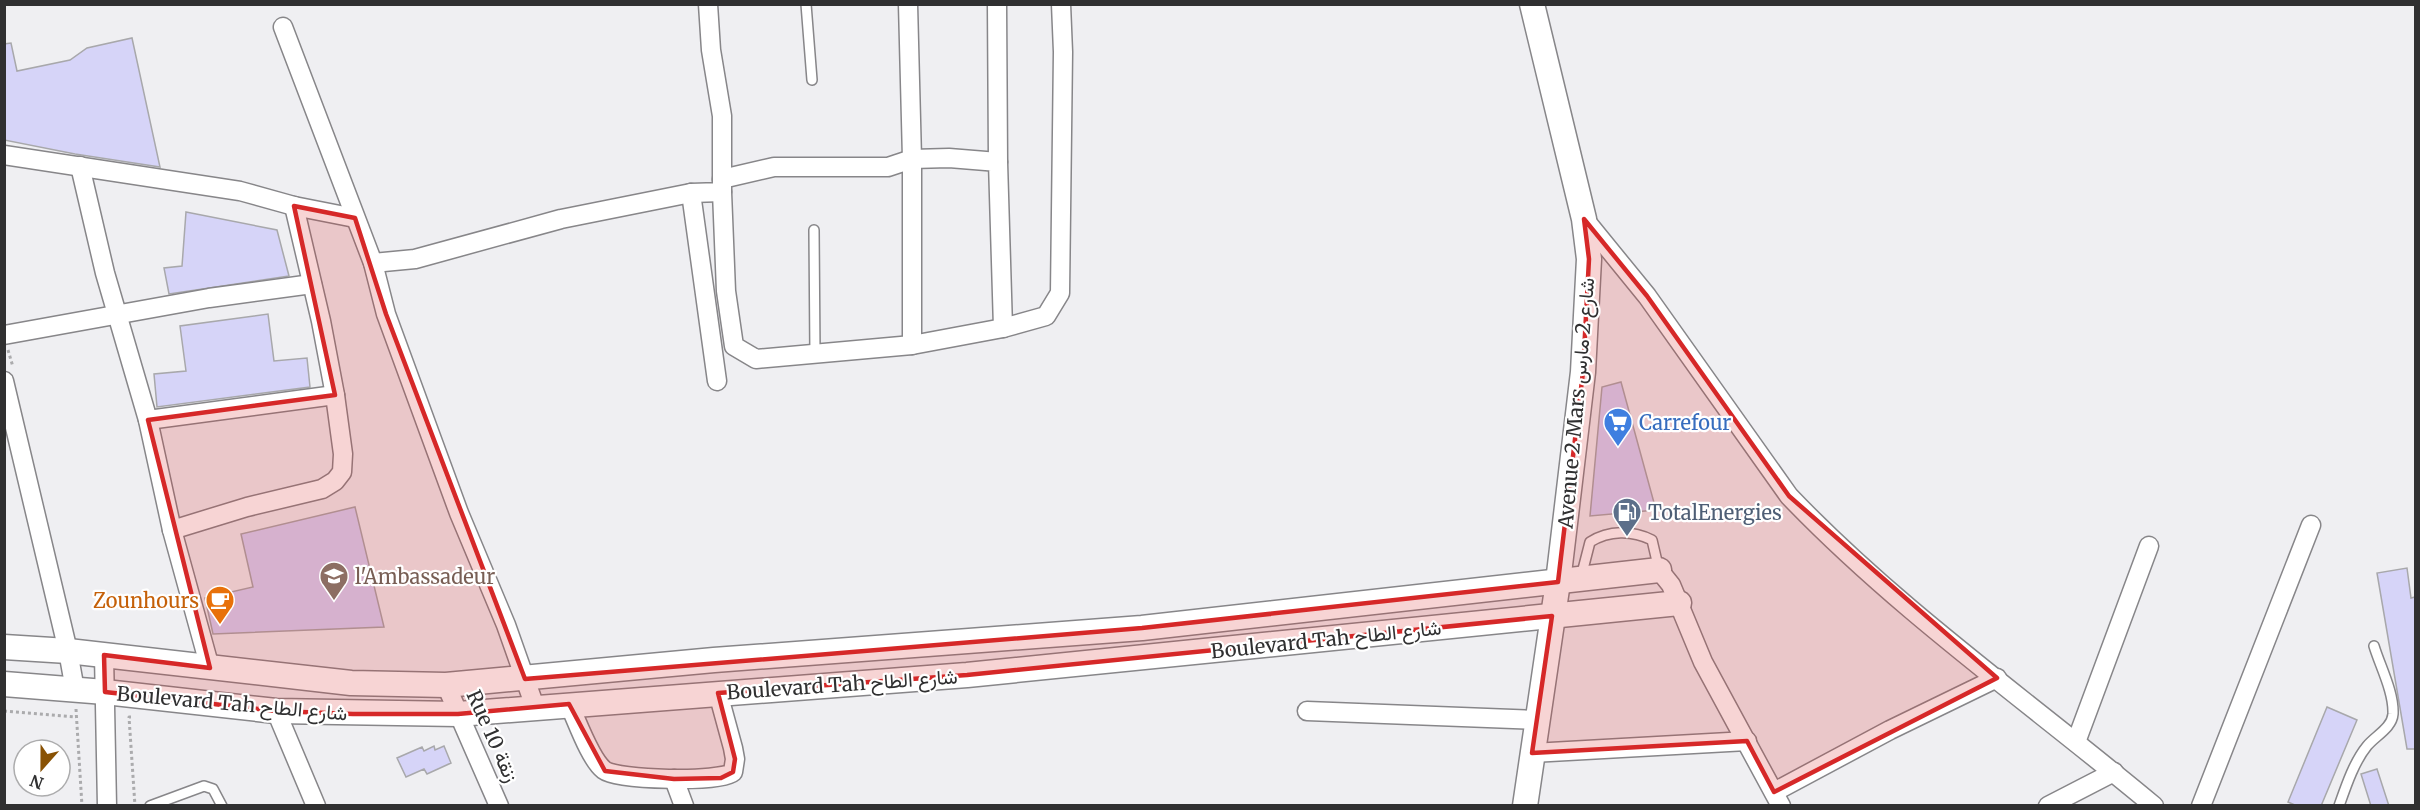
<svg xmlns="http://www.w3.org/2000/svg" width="2420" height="810" viewBox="0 0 2420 810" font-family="Merriweather,Vazirmatn,serif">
	<rect width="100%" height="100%" fill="#efeff2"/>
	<!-- building -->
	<g fill="#d6d4f8" stroke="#a8a8ab" stroke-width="1.5">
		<polygon points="132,38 160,167 75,154 4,140 4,44 11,43 17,71 70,60 87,48"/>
		<polygon points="186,212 277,230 289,276 169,294 164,268 182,266"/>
		<polygon points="268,314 274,361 307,358 310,387 157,407 154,374 186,371 180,326"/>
		<polygon points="1621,382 1656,510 1590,516 1602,387"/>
		<polygon points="355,507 384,627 213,634 205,598 253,587 241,534"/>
		<polygon points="2407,568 2411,598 2415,597 2415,749 2407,749 2377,573"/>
		<polygon points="2327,707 2357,720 2321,806 2297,806 2288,802"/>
		<polygon points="434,746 435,750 444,746 451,763 427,774 424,769 406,777 397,758 422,747 424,751"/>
		<polygon points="2377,769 2389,806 2371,806 2361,774"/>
	</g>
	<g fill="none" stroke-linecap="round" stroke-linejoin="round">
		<!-- service casing -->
		<g stroke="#878689" stroke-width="12">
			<g id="service">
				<polyline points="806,4 812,80"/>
				<polyline points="814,230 815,354"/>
				<path d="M1581 577 1590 542C1609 530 1632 530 1652 540L1659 570"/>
				<polyline points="150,806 204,786 213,789 222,806"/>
				<path d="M2339 806C2346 786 2354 762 2367 746 2375 736 2392 728 2393 714 2394 692 2380 666 2374 646"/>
			</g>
		</g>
		<!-- minor casing -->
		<g stroke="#878689" stroke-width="21">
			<g id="minor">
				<polyline points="908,4 912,159 912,345"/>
				<polyline points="997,4 998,162"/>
				<polyline points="283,27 373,263 386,314 459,513 506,625 535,707"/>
				<polyline points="4,155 240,191 294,206 355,218"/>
				<polyline points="80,166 105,273 148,420 172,530 210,668"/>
				<polyline points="722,179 774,167 888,167 912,159 949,158 998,162 1003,328"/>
				<polyline points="722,192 726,291 734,346 756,359 912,345 1003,328 1046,316 1060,293 1063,52 1061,4"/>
				<polyline points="691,193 717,381"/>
				<path d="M1585 220 1647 296 1789 496C1899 611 2032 704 2154 806"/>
				<polyline points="373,263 415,259 561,219 691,193 722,192 722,116 711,50 708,4"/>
				<polyline points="4,335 209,298 312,284"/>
				<polyline points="4,381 68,651 75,690"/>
				<polyline points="148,420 335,395"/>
				<polyline points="172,530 247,507 322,489 335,481 342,472 343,454 335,395 321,321 294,206"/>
				<polyline points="1659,570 1671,585 1703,662 1781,806"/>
				<polyline points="104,655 107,806"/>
				<polyline points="446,685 499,806"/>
				<path d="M569 704C577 721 590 759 604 770 617 780 721 783 733 772L735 759 733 748 718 693"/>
				<polyline points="276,711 316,806"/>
				<polyline points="1307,711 1537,720"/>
				<polyline points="2076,742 2149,546"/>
				<polyline points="1532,753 1747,741"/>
				<polyline points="674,779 684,806"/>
				<polyline points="1774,792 1890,730 1997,678"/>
				<polyline points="2048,806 2114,772"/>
				<polyline points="2201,806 2311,525"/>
			</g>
		</g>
		<!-- tertiary casing -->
		<g stroke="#878689" stroke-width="27">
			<g id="tertiary">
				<polyline points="4,647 68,651 351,683 446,685 714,660 1142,628 1659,570"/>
				<polyline points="4,684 105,692 276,711 458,714 967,675 1679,603"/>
				<polyline points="1525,806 1558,582 1583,372 1589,259 1584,219 1532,4"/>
			</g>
		</g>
		<!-- path -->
		<g stroke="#ababad" stroke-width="3" stroke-dasharray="3 3" stroke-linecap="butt">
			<polyline points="8,350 13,367"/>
			<polyline points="76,709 82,806"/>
			<polyline points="4,711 76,717"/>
			<polyline points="131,717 129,717 135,806"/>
		</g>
		<!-- service -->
		<use href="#service" stroke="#fff" stroke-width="9"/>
		<!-- minor -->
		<use href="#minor" stroke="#fff" stroke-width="18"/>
		<!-- tertiary -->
		<use href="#tertiary" stroke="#fff" stroke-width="24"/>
	</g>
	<!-- marked area -->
	<path fill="#d62828" fill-opacity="0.2" stroke="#d62828" stroke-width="4.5" stroke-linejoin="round" d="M294 206 355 218 386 314 525 679 1142 628 1558 582 1583 372 1589 259 1584 219 1647 296 1789 496 1997 678 1774 792 1747 741 1532 753 1552 616 967 675 718 693 735 759 733 772 721 778 674 779 605 771 569 704 458 714H353L276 711 105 692 104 655 210 668 148 420 335 395Z"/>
	<!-- icons -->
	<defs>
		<g id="supermarket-pin" transform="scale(1.5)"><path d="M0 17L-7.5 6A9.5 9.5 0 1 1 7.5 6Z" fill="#3f7fe0" stroke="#fff"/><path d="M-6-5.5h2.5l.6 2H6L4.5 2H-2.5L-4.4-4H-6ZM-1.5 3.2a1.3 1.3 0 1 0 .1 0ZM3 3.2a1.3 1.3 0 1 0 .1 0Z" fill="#fff"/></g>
		<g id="fuel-pin" transform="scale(1.5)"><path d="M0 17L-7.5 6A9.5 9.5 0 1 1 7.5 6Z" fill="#5c6f8a" stroke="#fff"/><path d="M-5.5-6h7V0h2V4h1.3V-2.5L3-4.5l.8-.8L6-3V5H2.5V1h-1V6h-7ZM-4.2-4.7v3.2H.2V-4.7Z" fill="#fff"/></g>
		<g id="school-pin" transform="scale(1.5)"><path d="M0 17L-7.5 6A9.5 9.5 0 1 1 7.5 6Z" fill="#8d6e63" stroke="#fff"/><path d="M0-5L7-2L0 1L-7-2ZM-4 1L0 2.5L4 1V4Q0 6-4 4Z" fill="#fff"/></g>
		<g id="cafe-pin" transform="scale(1.5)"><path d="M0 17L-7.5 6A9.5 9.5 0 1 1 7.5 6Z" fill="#e8710a" stroke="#fff"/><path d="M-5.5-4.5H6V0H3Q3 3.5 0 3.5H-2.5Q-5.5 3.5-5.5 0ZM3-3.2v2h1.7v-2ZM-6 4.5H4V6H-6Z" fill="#fff"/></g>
	</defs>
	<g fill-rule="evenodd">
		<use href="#supermarket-pin" x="1618" y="422"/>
		<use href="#fuel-pin" x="1627" y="512"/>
		<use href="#school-pin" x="334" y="576"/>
		<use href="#cafe-pin" x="220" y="600"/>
	</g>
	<g text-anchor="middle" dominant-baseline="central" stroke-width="4.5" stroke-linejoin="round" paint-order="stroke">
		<!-- street labels -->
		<g font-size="20" fill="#303031" stroke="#fff">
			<text transform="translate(1576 403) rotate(-85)">Avenue 2 Mars شارع 2 مارس</text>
			<text transform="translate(1326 639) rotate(-6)">Boulevard Tah شارع الطاح</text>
			<text transform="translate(842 684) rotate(-4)">Boulevard Tah شارع الطاح</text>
			<text transform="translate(232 703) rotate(5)">Boulevard Tah شارع الطاح</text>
			<text transform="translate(493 736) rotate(66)">Rue 10 زنقة</text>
		</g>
		<!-- shop labels -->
		<g font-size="20" fill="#366cbe" stroke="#fff" text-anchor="start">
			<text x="1639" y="422">Carrefour</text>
		</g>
		<!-- service labels -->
		<g font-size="20" fill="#4e5e75" stroke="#fff" text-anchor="start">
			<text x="1648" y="512">TotalEnergies</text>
		</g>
		<!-- education labels -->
		<g font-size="20" fill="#785e54" stroke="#fff" text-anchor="start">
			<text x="355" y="576">l'Ambassadeur</text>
		</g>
		<!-- food labels -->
		<g font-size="20" fill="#c56008" stroke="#fff" text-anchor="end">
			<text x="199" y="600">Zounhours</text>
		</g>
	</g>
	<!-- border -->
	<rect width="2420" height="810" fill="none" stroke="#303031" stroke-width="12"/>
	<!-- north arrow -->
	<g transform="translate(42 768) rotate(201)"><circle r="28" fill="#ffffff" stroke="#acacad" stroke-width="1.5"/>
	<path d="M0-4.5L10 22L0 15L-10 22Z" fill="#895204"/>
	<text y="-9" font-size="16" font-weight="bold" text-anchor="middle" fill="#303031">N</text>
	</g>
</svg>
